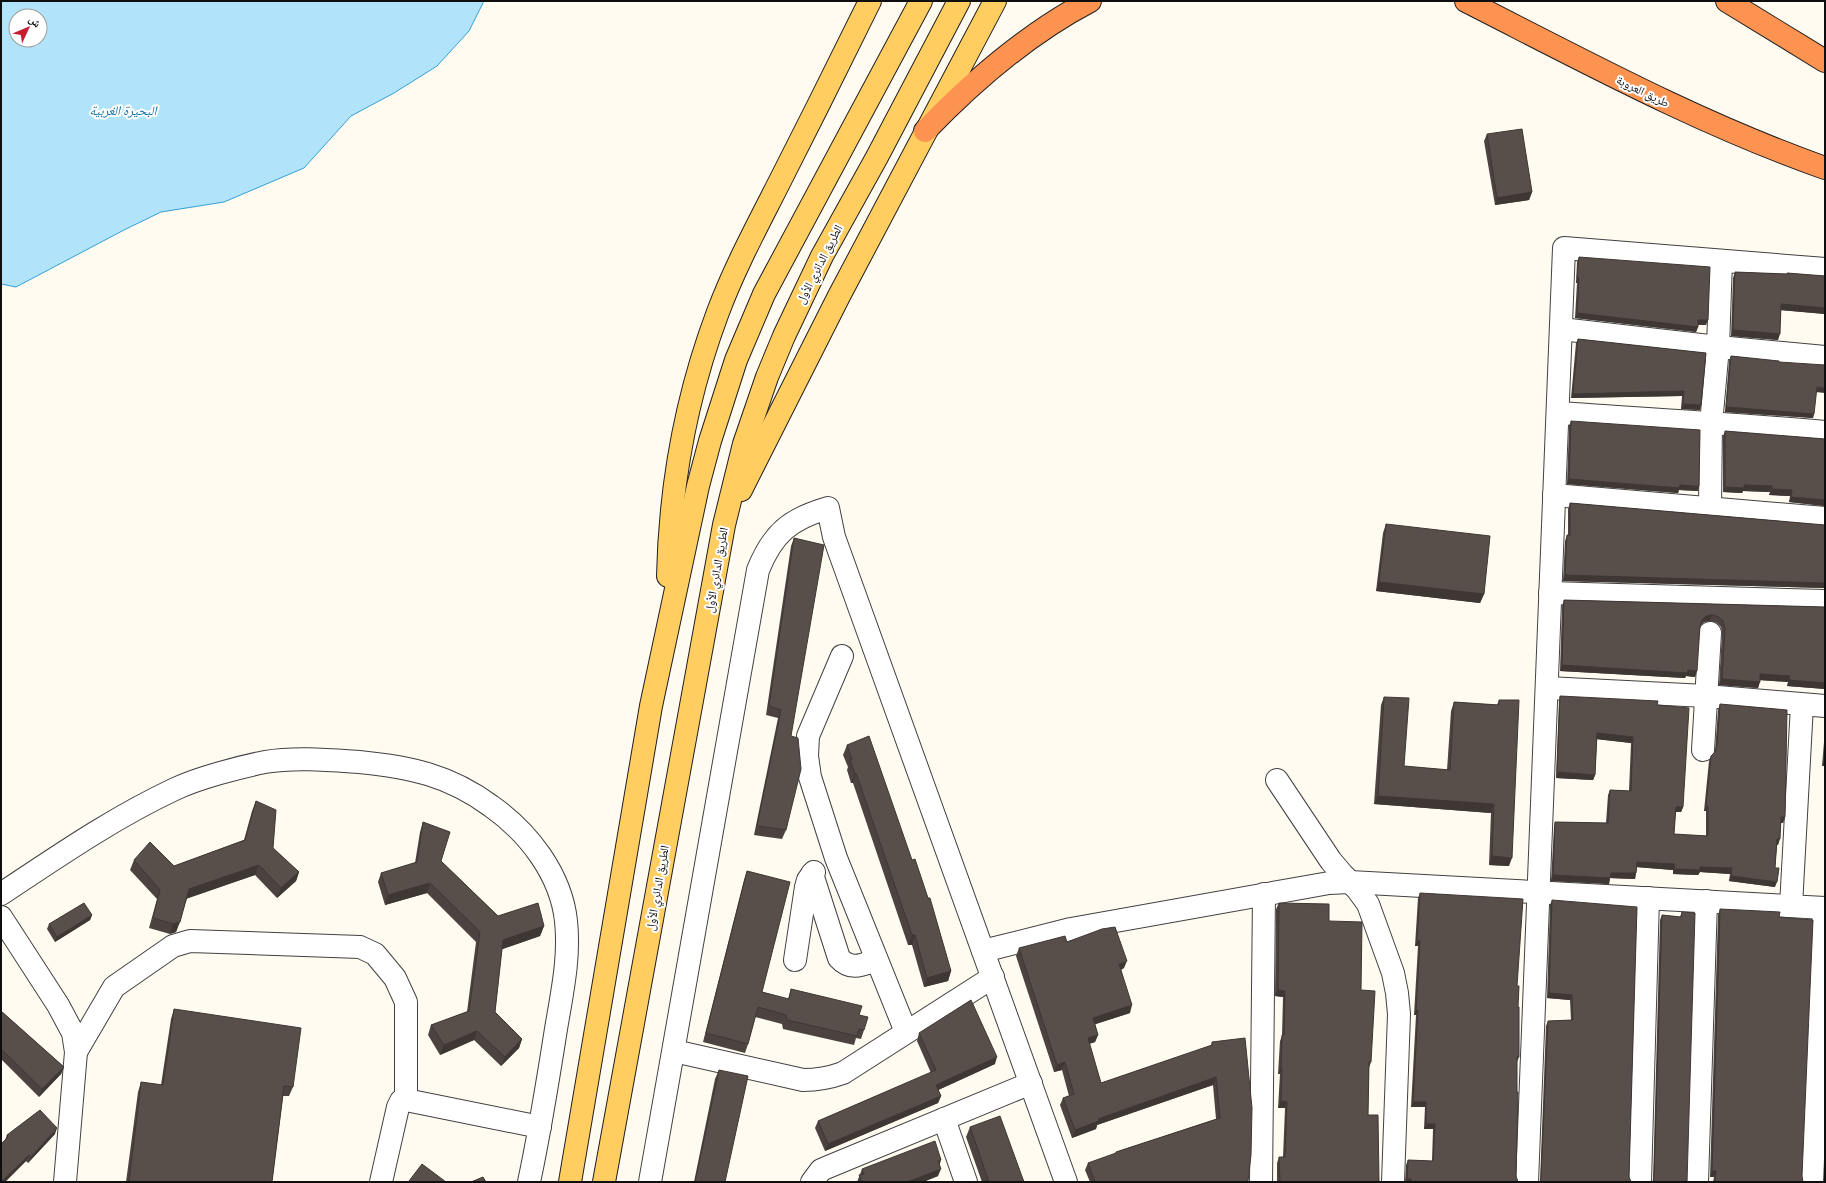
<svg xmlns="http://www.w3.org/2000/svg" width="1826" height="1183" viewBox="0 0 1826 1183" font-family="Merriweather,'Noto Naskh Arabic',serif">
	<rect width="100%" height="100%" fill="#fffbf0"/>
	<!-- water -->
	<path fill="#b1e4fa" stroke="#33a0d6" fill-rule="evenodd" d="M1 1H484L469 31 437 66 394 93 351 116 304 168 224 202 161 212 124 230 16 287 1 284ZM16 16H40V40H16Z"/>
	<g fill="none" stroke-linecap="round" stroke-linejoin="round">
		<!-- minor casing -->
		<g stroke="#414141" stroke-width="24">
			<g id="minor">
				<polyline points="1561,329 1718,347 1825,357"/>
				<path d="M1558 413C1647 419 1736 424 1825 432"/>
				<polyline points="1554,495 1825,518"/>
				<polyline points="1710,508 1711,424 1718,347 1721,261"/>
				<polyline points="1550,593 1825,601"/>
				<polyline points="842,656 808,736 807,756 810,777 836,858 906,1032"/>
				<polyline points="1547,688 1706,696 1825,706"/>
				<polyline points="1703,750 1710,633"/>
				<polyline points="1277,780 1331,861 1343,875 1357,889 1368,904 1393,973 1397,993 1399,1014 1393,1182"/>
				<path d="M812 874 839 958C851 971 862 965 876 960"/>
				<path d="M1 894C57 857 113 818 175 789 198 778 240 767 265 762 295 757 329 760 359 762 410 767 449 775 491 806 528 832 561 874 566 921 570 957 562 993 556 1029 548 1080 540 1131 529 1182"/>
				<polyline points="1791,906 1802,705"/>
				<polyline points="1,917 58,1005 73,1033 76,1052 65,1182"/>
				<polyline points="983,951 1071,929 1329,883 1350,882 1825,908"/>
				<polyline points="795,960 806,887 808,880 814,872"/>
				<path d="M674 1051 803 1080C817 1080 829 1078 843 1073L993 977"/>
				<polyline points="76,1052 114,987 173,946 190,941 360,947 375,954 395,978 406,1002 406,1100"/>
				<polyline points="944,1119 966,1182"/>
				<polyline points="381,1182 398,1107 401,1101 406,1100 540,1127"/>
				<path d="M650 1182 758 570C773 533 790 519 828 508L834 537 1066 1182"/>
				<polyline points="812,1182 821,1170 828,1167 1031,1083"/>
				<polyline points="1261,1182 1264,894"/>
				<polyline points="1527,1182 1564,248 1825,269"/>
				<polyline points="1640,1182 1648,898"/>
				<polyline points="1697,1182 1706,901"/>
				<polyline points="1812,1182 1824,908"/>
			</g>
		</g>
		<!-- major casing -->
		<g stroke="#1f1f1f" stroke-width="24">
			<g id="major">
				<polyline points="741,490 839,296 995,1"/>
				<path d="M668 576C670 486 686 397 718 312 736 264 761 219 784 173 813 116 842 58 870 1"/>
				<polyline points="570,1182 651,706 698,486 710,441 736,360 764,294 921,1"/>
				<polyline points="604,1182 724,525 744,444 767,377 784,336 822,256 877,157 959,1"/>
			</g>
		</g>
		<!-- highway casing -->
		<g stroke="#1f1f1f" stroke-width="24">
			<g id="highway">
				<path d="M1466 1C1584 61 1700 124 1825 168"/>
				<polyline points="1727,1 1825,61"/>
				<path d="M925 131C974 80 1027 34 1090 1"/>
			</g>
		</g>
		<!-- minor -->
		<use href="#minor" stroke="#fff" stroke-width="22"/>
		<!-- major -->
		<use href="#major" stroke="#ffcd60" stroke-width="22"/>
		<!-- highway -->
		<use href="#highway" stroke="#fd9350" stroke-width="22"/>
	</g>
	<!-- wall -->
	<g fill="#4c4340">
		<polygon points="1487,134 1532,192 1529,200 1495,205 1484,141"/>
		<polygon points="1579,257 1706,325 1698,325 1698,327 1696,332 1575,318 1577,283 1576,283 1577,262"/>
		<polygon points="1735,272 1787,274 1787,273 1825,276 1825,314 1781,310 1778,340 1731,336 1733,278"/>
		<polygon points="1578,339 1706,353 1701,405 1700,410 1681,409 1682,396 1571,398 1576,343"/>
		<polygon points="1731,356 1779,362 1816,392 1813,418 1725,412 1729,361"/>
		<polygon points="1571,421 1698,491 1679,490 1678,493 1567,484 1569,426"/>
		<polygon points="1725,431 1825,439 1825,506 1789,502 1790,496 1769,495 1770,492 1743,491 1742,493 1723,492 1723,436"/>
		<polygon points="1570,503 1825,525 1825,588 1563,581 1565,541 1567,535 1568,535 1568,509"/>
		<polygon points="1386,524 1484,594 1480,603 1376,591 1383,533"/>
		<polygon points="794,538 791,736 786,830 782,839 754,835 778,718 766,715 791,546"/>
		<polygon points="1564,600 1825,607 1825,689 1787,686 1788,682 1760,680 1758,688 1719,685 1722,633 1721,627 1717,623 1710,621 1704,622 1700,626 1695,677 1686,676 1685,678 1560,671 1562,606"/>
		<polygon points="1560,696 1657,705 1683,807 1681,812 1675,812 1674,834 1706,836 1706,811 1704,811 1709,761 1711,756 1715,752 1715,751 1718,710 1720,704 1785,817 1783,823 1781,823 1778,845 1777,845 1775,868 1775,887 1729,881 1730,874 1700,872 1698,875 1673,874 1673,870 1637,867 1635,879 1610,878 1609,884 1551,881 1554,827 1555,822 1606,823 1608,795 1610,790 1629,791 1631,743 1597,739 1595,775 1593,780 1556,778 1559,701"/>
		<polygon points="1384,697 1404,766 1447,770 1451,711 1454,702 1497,705 1499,700 1509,866 1489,865 1491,813 1374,804 1381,705"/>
		<polygon points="1825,730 1825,766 1822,766"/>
		<polygon points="847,745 951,971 948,981 924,987 912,945 908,945 853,783 851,783 847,770 848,767 843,755"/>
		<polygon points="256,801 273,848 299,872 296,881 277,898 255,875 187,898 176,932 170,934 149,928 157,899 130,870 134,860 174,866 244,840 252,811"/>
		<polygon points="423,822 441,861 498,916 544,926 540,936 502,949 495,1012 522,1039 519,1048 501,1066 474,1040 440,1055 428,1035 431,1025 467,1012 476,942 427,893 385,905 378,882 381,873 415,863 420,832"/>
		<polygon points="747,871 762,992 788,999 791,989 859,1015 864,1030 861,1039 856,1038 854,1045 783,1029 782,1024 755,1017 748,1044 745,1053 703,1042 744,880"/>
		<polygon points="1420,893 1517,986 1519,1057 1517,1062 1516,1176 1518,1182 1405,1182 1406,1165 1408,1160 1432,1161 1433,1129 1424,1129 1425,1107 1411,1107 1416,1015 1414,1015 1418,946 1415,946 1418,898"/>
		<polygon points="1552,900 1629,1177 1631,1182 1540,1182 1546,1026 1548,1021 1571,1020 1570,1000 1547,998 1550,905"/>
		<polygon points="1279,903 1329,921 1361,990 1371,1062 1369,1068 1368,1115 1379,1182 1277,1182 1277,1163 1279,1157 1283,1157 1285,1108 1278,1108 1280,1074 1278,1074 1280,1041 1282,1036 1283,997 1275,996 1276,909"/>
		<polygon points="1720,909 1779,917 1802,1176 1803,1182 1713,1182 1714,1177 1710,1177 1718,915"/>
		<polygon points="1682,912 1687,1182 1653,1182 1660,920 1662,915 1680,917"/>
		<polygon points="92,915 90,920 55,942 47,929 49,924"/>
		<polygon points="1067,942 1124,968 1121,970 1130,1013 1095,1024 1098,1035 1095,1042 1089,1044 1101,1083 1211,1046 1212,1042 1248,1182 1090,1182 1085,1170 1088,1163 1115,1154 1116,1152 1216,1119 1213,1085 1097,1125 1096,1129 1072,1138 1060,1105 1063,1098 1069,1096 1062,1070 1054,1072 1016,956 1019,948"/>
		<polygon points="174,1009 293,1087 289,1096 283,1096 272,1182 126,1182 138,1092 141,1082 161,1085 171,1019"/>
		<polygon points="1,1011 64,1067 61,1074 39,1097 1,1059"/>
		<polygon points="919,1033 995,1064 938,1090 941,1096 938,1103 825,1151 815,1128 818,1121 931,1073 917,1041"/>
		<polygon points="719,1070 725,1182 694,1182 715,1079"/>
		<polygon points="970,1127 1024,1182 982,1182 966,1137"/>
		<polygon points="55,1134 28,1163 26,1161 5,1182 1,1182 5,1140 7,1135"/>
		<polygon points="939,1165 938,1176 923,1182 857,1182 862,1169"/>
	</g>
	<!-- shaded-wall -->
	<g fill="#3e3734">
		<polygon points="1532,192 1529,200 1495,205 1497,198"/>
		<polygon points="1577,278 1579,278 1577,283 1576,283"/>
		<polygon points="1781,304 1825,308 1825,314 1779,310"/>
		<polygon points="1577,313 1698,327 1696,332 1575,318"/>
		<polygon points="1698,320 1708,320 1706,325 1696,324"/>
		<polygon points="1733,330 1780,334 1778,340 1731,336"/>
		<polygon points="1817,387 1825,388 1825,393 1815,392"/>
		<polygon points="1684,391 1682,396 1571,398 1573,394"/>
		<polygon points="1683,404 1701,405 1700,410 1681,409"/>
		<polygon points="1726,407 1814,414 1813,418 1725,412"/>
		<polygon points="1569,479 1699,486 1698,491 1679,490 1678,493 1567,484"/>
		<polygon points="1744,485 1772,486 1770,492 1743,491 1742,493 1723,492 1725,487"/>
		<polygon points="1772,489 1792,490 1790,496 1769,495"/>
		<polygon points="1791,497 1825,500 1825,506 1789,502"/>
		<polygon points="1565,575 1825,583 1825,588 1563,581"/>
		<polygon points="1379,582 1484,594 1480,603 1376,591"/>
		<polygon points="1712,615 1710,621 1704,622 1700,626 1702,620 1706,616"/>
		<polygon points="1562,665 1688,670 1697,671 1695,677 1686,676 1685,678 1560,671"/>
		<polygon points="1760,674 1790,676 1788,682 1758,680"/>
		<polygon points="1722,679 1760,682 1758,688 1719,685"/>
		<polygon points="1789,680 1825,683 1825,689 1787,686"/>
		<polygon points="1597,733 1633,737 1631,743 1595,739"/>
		<polygon points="1824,760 1825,760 1825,766 1822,766"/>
		<polygon points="1557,772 1595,775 1593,780 1556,778"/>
		<polygon points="856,773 853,783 851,783 855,774"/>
		<polygon points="1378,796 1494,804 1491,813 1374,804"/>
		<polygon points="1706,806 1708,806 1706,811 1704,811"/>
		<polygon points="1676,807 1683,807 1681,812 1674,812"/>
		<polygon points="1781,817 1785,817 1783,823 1780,822"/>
		<polygon points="1777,839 1780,839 1778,845 1775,845"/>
		<polygon points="1492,856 1512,858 1509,866 1489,865"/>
		<polygon points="1637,862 1675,864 1673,870 1635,867"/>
		<polygon points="259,865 255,875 186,899 189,889"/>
		<polygon points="1700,867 1732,868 1730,874 1700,872 1698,875 1673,874 1674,869"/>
		<polygon points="299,872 296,881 277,898 281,888"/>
		<polygon points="1611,873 1636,873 1635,879 1609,878"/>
		<polygon points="1553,875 1610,878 1609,884 1551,881"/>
		<polygon points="1731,876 1777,882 1775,887 1729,881"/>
		<polygon points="430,883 427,893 385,905 388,895"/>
		<polygon points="92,915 90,920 55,942 57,937"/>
		<polygon points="180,922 176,932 170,934 173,924"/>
		<polygon points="544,926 540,936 500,950 503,940"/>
		<polygon points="912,935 915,935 912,945 908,945"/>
		<polygon points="1417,941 1420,941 1418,946 1415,946"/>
		<polygon points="1127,961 1124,968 1117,971 1119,964"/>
		<polygon points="951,971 948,981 924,987 927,978"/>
		<polygon points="1278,990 1285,991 1283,997 1275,996"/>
		<polygon points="1549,993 1572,995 1570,1000 1547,998"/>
		<polygon points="1132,1005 1130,1013 1090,1026 1093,1018"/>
		<polygon points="1416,1010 1418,1010 1416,1015 1414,1015"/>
		<polygon points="477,1031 474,1040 440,1055 444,1045"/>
		<polygon points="1098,1035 1095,1042 1085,1045 1088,1038"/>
		<polygon points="522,1039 519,1048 501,1066 505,1057"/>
		<polygon points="997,1057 995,1064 934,1092 936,1085"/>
		<polygon points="1065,1062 1062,1070 1054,1072 1057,1065"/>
		<polygon points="64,1067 61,1074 39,1097 42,1089"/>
		<polygon points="1281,1068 1282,1068 1280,1074 1278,1074"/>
		<polygon points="1216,1077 1213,1085 1097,1125 1096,1129 1072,1138 1075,1130 1098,1119"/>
		<polygon points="941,1096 938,1103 825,1151 828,1144"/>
		<polygon points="1281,1101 1287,1102 1285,1108 1278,1108"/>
		<polygon points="1413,1102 1426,1102 1425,1107 1411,1107"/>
		<polygon points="1426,1124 1435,1124 1433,1129 1424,1129"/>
		<polygon points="57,1128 55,1134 28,1163 31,1157"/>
		<polygon points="29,1155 26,1161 5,1182 1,1182"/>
		<polygon points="941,1160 939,1167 938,1161"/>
		<polygon points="941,1169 938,1176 923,1182 907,1182"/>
		<polygon points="1712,1171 1716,1171 1714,1177 1710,1177"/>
		<polygon points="1407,1179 1411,1179 1410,1182 1406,1182"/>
	</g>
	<!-- building -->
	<g fill="#584e4a" stroke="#3e3734">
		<polygon points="1522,129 1532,192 1497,198 1487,134"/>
		<polygon points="1579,257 1710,267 1708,320 1698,320 1698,327 1577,313 1579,278 1577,278"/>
		<polygon points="1735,272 1787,274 1787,273 1825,276 1825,308 1781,304 1780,334 1733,330"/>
		<polygon points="1578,339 1706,353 1701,405 1683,404 1684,391 1573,394"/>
		<polygon points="1731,356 1779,361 1779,362 1825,365 1825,388 1817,387 1814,414 1726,407"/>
		<polygon points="1571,421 1700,430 1699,486 1680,485 1679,488 1569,479"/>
		<polygon points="1725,431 1825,439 1825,500 1791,497 1792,490 1772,489 1772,486 1744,485 1744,488 1725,487"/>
		<polygon points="1570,503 1825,525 1825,583 1565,575 1567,535 1570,535"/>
		<polygon points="1386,524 1490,536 1484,594 1379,582"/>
		<polygon points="794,538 824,545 791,736 798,738 801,769 786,830 757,826 781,710 769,706"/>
		<polygon points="1564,600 1825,607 1825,683 1789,680 1790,676 1760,674 1760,682 1722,679 1725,628 1723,621 1719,617 1712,615 1706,616 1702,620 1700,626 1697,671 1688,670 1687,673 1562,665"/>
		<polygon points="1560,696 1658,701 1657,705 1689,708 1683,807 1676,807 1674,834 1708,836 1708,806 1706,806 1711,756 1715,752 1717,745 1720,704 1787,710 1785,817 1781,817 1780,839 1777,839 1775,868 1779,868 1777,882 1731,876 1732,868 1700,867 1700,870 1674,869 1675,864 1637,862 1636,873 1611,873 1610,878 1553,875 1555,822 1608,823 1610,790 1631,791 1633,737 1597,733 1595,775 1557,772"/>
		<polygon points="1384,697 1409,698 1404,766 1450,770 1454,702 1499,705 1499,700 1519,700 1512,858 1492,856 1494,804 1378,796"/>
		<polygon points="869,736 912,860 915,859 928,898 930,898 951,971 927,978 915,935 912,935 856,773 855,774 850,760 852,760 847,745"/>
		<polygon points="256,801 276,810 273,848 299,872 281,888 259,865 189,889 180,922 173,924 153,918 160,890 134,860 150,842 174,866 245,840"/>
		<polygon points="423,822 450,832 441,861 498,916 538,903 544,926 503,940 495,1012 522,1039 505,1057 477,1031 444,1045 431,1025 469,1011 480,932 430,883 388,895 381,873 417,862"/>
		<polygon points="747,871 790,882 762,992 789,999 791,989 862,1006 859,1015 868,1017 864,1030 859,1029 857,1036 787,1020 786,1015 758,1007 748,1044 706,1033"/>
		<polygon points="1420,893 1523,899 1517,986 1519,986 1518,1007 1519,1007 1519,1057 1517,1057 1517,1092 1518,1092 1516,1176 1518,1182 1411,1182 1411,1179 1407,1179 1408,1160 1433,1161 1435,1124 1426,1124 1426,1102 1413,1102 1418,1010 1416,1010 1420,941 1417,941"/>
		<polygon points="1552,900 1637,907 1629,1177 1631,1182 1540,1182 1541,1177 1548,1021 1573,1020 1572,995 1549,993"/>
		<polygon points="84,903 92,915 57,937 49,924"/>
		<polygon points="1279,903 1329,904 1329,921 1362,922 1361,990 1375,991 1371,1062 1369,1062 1368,1115 1378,1115 1379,1182 1280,1182 1279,1157 1285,1157 1287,1102 1281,1101 1282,1068 1281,1068 1282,1035 1284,1035 1285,991 1278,990"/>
		<polygon points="1720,909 1780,912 1779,917 1813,920 1802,1176 1803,1182 1715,1182 1716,1171 1712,1171"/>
		<polygon points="1682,912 1695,913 1687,1182 1653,1182 1654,1177 1662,915 1681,917"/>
		<polygon points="1115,927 1127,961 1119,964 1132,1005 1093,1018 1098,1035 1088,1038 1101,1083 1212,1045 1212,1042 1245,1038 1252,1108 1251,1155 1248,1181 1245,1182 1095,1182 1088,1163 1116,1153 1116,1152 1220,1118 1216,1077 1098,1119 1099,1121 1075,1130 1063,1098 1074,1094 1065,1062 1057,1065 1019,948 1065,936 1067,942 1102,929"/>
		<polygon points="971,1000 997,1057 936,1085 941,1096 828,1144 818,1121 936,1070 919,1033"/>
		<polygon points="174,1009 301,1028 293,1087 284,1086 272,1182 129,1182 141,1082 163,1085"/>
		<polygon points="1,1011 64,1067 42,1089 1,1049"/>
		<polygon points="719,1070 748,1076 725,1182 695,1182"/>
		<polygon points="40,1110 57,1128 31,1157 29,1155 1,1182 1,1144 8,1137 7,1135"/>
		<polygon points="1000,1116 1024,1182 989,1182 970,1127"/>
		<polygon points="935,1141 941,1160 938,1161 941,1169 907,1182 862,1182 859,1175 864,1174 862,1169"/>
		<polygon points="422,1164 446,1182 411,1182 409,1181"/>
		<polygon points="483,1177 486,1182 471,1182"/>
	</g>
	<g text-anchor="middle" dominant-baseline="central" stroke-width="4" stroke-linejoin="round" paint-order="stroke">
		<!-- street labels -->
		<g font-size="12" fill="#0e0e0e" stroke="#fff">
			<text transform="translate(1643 91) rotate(26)">طريق العروبة</text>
			<text transform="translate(819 264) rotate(-63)">الطريق الدائري الأول</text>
			<text transform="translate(716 570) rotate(-80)">الطريق الدائري الأول</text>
			<text transform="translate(657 888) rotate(-80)">الطريق الدائري الأول</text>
		</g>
		<!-- water labels -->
		<g font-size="13" font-style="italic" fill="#0f70a9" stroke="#fff">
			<text x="123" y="110">البحيرة الغربية</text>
		</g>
	</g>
	<!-- border -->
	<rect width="1826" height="1183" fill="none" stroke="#0e0e0e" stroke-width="4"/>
	<!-- north arrow -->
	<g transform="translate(28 28) rotate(46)"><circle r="19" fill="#ffffff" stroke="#9f9f9f"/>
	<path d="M0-3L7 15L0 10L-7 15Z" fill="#c81d31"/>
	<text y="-6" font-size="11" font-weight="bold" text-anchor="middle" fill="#0e0e0e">ش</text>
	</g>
</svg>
